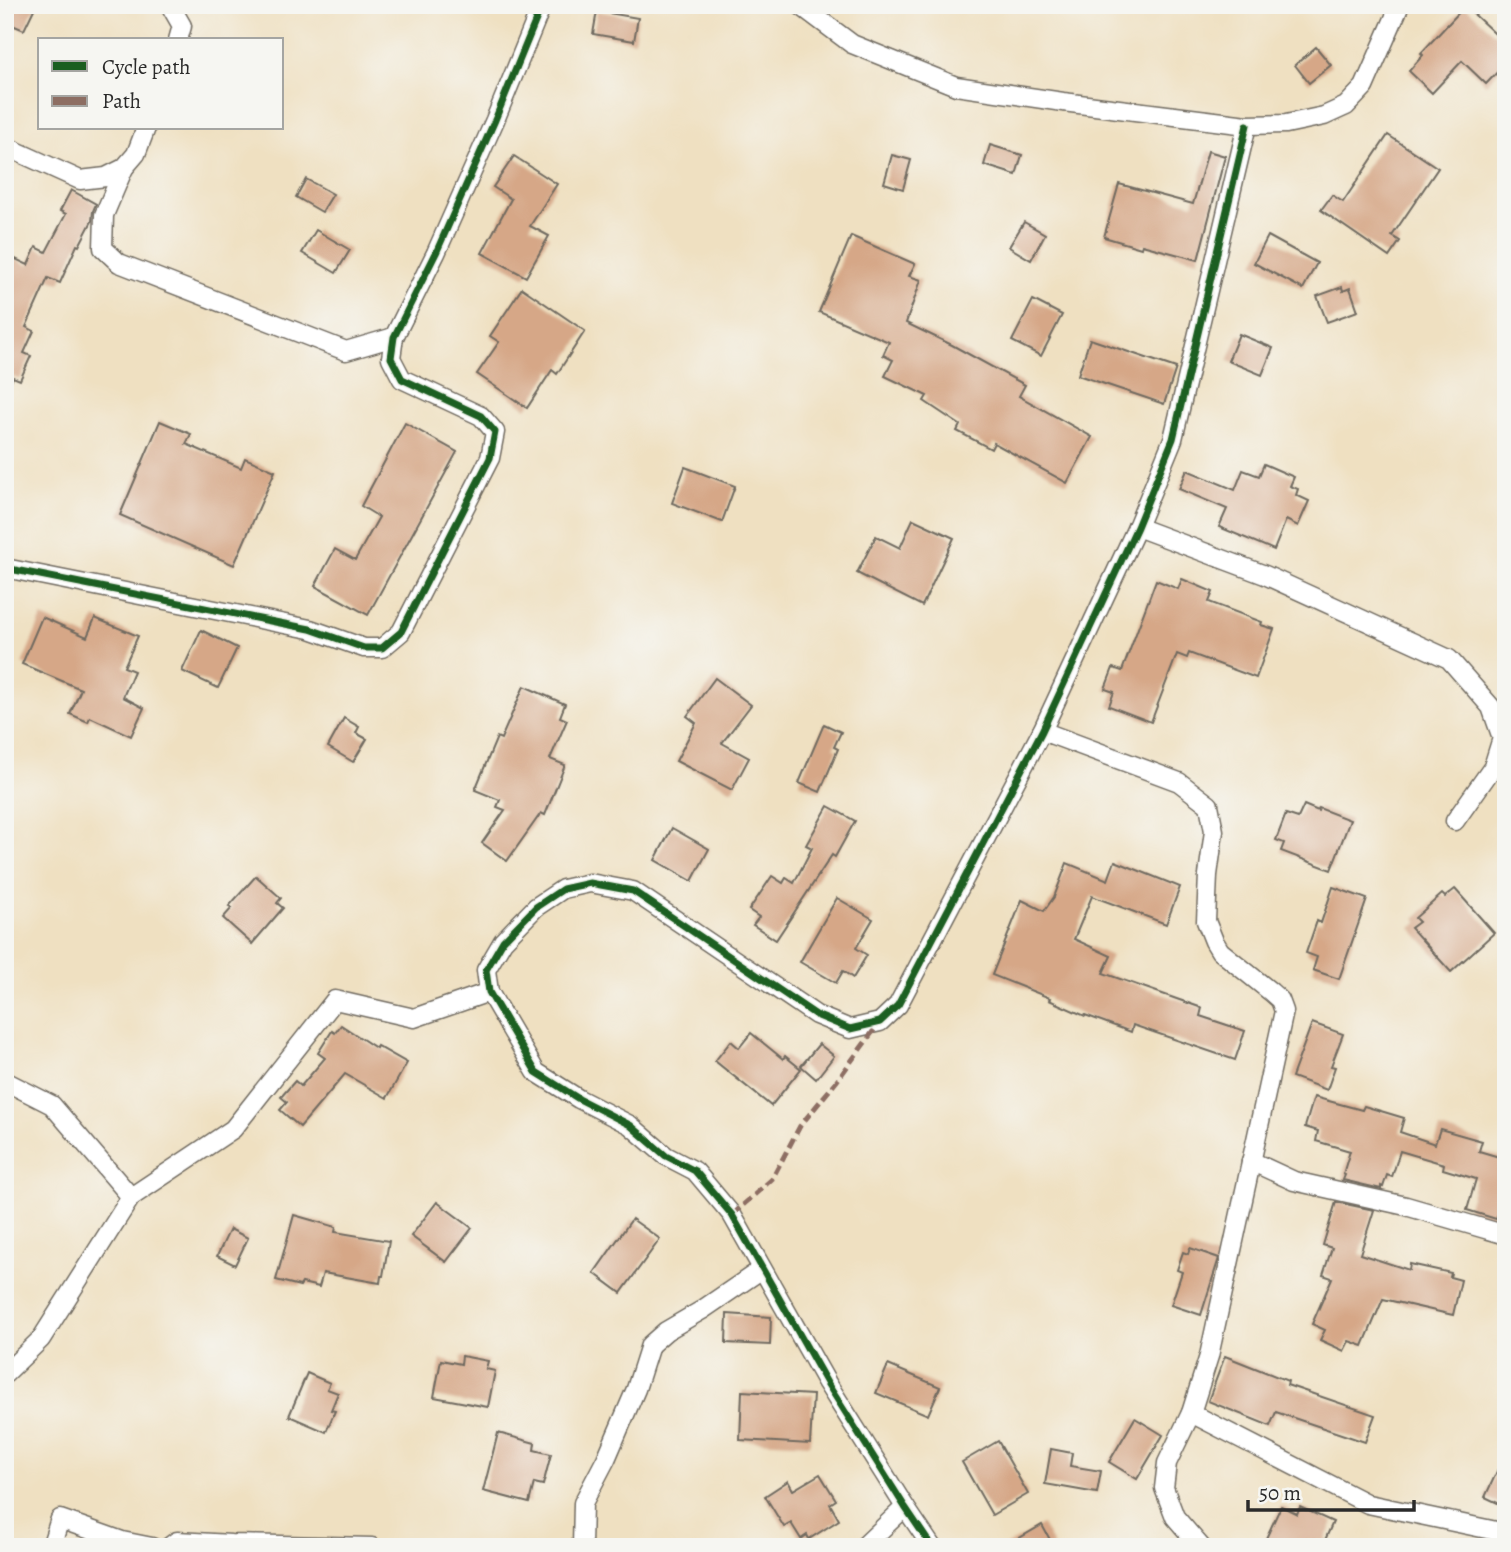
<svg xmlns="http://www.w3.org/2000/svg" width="1511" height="1552" viewBox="0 0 1511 1552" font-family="Alegreya,serif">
	<rect width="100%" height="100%" fill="#f6f6f2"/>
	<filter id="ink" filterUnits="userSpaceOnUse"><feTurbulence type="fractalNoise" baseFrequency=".0143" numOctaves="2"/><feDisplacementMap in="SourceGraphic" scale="14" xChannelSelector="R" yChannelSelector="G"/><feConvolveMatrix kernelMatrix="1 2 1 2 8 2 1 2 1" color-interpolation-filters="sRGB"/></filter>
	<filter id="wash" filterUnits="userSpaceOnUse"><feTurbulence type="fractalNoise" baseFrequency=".00686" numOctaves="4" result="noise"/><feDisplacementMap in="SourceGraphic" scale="28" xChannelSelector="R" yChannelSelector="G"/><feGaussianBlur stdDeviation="1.57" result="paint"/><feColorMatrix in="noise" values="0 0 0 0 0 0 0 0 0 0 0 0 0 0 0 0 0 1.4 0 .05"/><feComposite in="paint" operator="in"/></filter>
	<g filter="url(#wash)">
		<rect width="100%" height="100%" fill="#efe0c1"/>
		<g id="blocks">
			<!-- building -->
			<g fill="#d6a787">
				<polygon points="5,5 36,5 24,30 5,22"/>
				<polygon points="1465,6 1506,44 1506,63 1486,84 1462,61 1432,93 1409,71 1423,55 1421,53"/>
				<polygon points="597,11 638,18 634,41 593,34"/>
				<polygon points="1316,47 1331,65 1309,83 1295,65"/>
				<polygon points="1388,135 1438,168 1392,236 1400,241 1389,257 1321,210 1332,195 1343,202"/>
				<polygon points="990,145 1022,155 1016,175 984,165"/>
				<polygon points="1208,151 1225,156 1198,260 1142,245 1141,248 1104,237 1119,184 1193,204"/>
				<polygon points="892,155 911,160 903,189 884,183"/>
				<polygon points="514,156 557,184 530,226 549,236 526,277 482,253 511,199 493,187"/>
				<polygon points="306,179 333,194 322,212 296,197"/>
				<polygon points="71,190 96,204 93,211 92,221 79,246 77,245 60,283 48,278 26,327 34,331 24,353 31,356 20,380 13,377 5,395 5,254 28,265 36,247 46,252 66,214 60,211"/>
				<polygon points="1024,222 1045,234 1031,260 1009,247"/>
				<polygon points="316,230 350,250 336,273 302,253"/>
				<polygon points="851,236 915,264 909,276 921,280 906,323 952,345 1025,385 1019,396 1092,437 1067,483 994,443 991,449 957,431 960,425 924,401 927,396 885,376 893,360 883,355 889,342 819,312"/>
				<polygon points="1268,236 1317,263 1303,289 1254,263"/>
				<polygon points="1342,287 1343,291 1350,288 1358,311 1327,322 1317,296"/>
				<polygon points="522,288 585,331 557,374 552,370 527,408 477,374 499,342 490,336"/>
				<polygon points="1033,300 1062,315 1041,356 1012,341"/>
				<polygon points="1239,334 1273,348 1262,375 1228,361"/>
				<polygon points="1090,339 1176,368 1164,404 1078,375"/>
				<polygon points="160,421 191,434 186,444 241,468 245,458 275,471 234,565 120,515"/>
				<polygon points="405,423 457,452 368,615 315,586 335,549 355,560 379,517 361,506"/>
				<polygon points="1264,464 1294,477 1290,486 1298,489 1296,495 1309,501 1298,526 1286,520 1274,550 1219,527 1227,509 1179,489 1187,470 1235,490 1243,470 1259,476"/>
				<polygon points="685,467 735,486 722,522 672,503"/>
				<polygon points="913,519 954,538 922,606 857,573 876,536 900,548"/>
				<polygon points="1182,579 1213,592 1209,602 1262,622 1261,625 1274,629 1256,678 1189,653 1187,658 1177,654 1151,722 1109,706 1114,692 1105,689 1113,668 1122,671 1156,580 1178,589"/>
				<polygon points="42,617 87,637 95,618 138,636 124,667 134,671 123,697 144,708 131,736 90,717 88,722 70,714 81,689 22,664"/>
				<polygon points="201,630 237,648 218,688 182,671"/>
				<polygon points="715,678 751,705 722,743 749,758 732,790 676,761 696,723 687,716"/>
				<polygon points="524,686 565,704 560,717 567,720 550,759 565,765 545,815 541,813 507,861 482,843 505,810 497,807 500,800 475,790 497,737 501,739"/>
				<polygon points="344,718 359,727 356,733 367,739 353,762 328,747"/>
				<polygon points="824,724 841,732 834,747 838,749 820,792 799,783"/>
				<polygon points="1304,805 1318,811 1319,808 1350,820 1331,870 1281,851 1284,843 1276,840 1286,814 1298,818"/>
				<polygon points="828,806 855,821 835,857 832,855 776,940 753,925 759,917 749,910 772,876 783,883 786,878 794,883 812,848 806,845"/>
				<polygon points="672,828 709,849 692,881 655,860"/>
				<polygon points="1115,861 1180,887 1166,924 1092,896 1074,939 1111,956 1103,973 1202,1008 1200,1016 1245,1031 1235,1060 1133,1025 1131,1032 1085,1015 1085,1016 1049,1000 1050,998 992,975 1022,900 1044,911 1054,897 1067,863 1108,880"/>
				<polygon points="256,876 281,898 277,903 283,908 252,944 223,918 232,908 229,906"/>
				<polygon points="1333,887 1367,899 1339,979 1313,970 1317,957 1306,953 1317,921 1321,923"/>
				<polygon points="1455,889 1494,933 1451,972 1411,928 1419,922 1415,918 1442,894 1445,897"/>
				<polygon points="837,898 873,919 856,948 867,955 853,978 843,971 836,983 800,962"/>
				<polygon points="1312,1023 1343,1034 1331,1066 1335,1067 1327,1090 1292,1077"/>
				<polygon points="341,1025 376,1048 377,1046 407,1063 387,1098 345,1074 300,1127 280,1110 287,1102 281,1097 295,1081 301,1086 325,1058 318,1053 332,1031 335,1033"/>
				<polygon points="751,1033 783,1059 785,1056 801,1069 771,1106 715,1061 731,1041 739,1048"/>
				<polygon points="819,1044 834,1056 816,1079 801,1066"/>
				<polygon points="1314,1097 1362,1110 1364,1106 1404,1118 1400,1132 1435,1144 1440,1129 1482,1141 1479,1151 1506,1159 1506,1185 1496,1219 1467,1210 1476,1179 1443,1169 1444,1164 1400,1151 1392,1177 1387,1175 1383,1187 1381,1186 1381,1189 1343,1180 1345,1175 1343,1174 1350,1151 1316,1141 1318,1131 1305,1127"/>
				<polygon points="437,1202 472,1228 446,1262 411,1236"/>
				<polygon points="1336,1202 1374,1210 1360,1254 1409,1270 1410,1264 1451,1273 1450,1277 1461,1280 1453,1315 1383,1299 1363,1346 1349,1341 1344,1351 1320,1340 1325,1330 1312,1324 1332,1278 1323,1275 1332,1248 1323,1245"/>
				<polygon points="294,1215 336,1227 335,1232 389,1241 383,1276 381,1276 380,1283 323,1273 319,1287 302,1283 300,1286 276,1280"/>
				<polygon points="632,1219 660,1239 621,1293 594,1273"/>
				<polygon points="230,1229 248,1238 235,1265 217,1256"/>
				<polygon points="1190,1248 1219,1258 1201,1315 1171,1305 1182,1272 1177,1270 1183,1252 1188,1254"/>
				<polygon points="727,1314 771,1317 770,1345 726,1343"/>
				<polygon points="462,1356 488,1361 486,1369 495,1371 488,1407 434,1397 441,1360 461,1364"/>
				<polygon points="1225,1356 1288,1381 1287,1385 1375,1415 1365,1442 1276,1412 1270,1426 1208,1401"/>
				<polygon points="888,1365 940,1387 928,1415 876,1393"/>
				<polygon points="307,1373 330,1383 327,1389 338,1393 331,1410 335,1411 326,1432 289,1416"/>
				<polygon points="742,1391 813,1395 810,1444 740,1440"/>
				<polygon points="1135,1418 1163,1435 1137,1479 1109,1462"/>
				<polygon points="498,1433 535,1443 534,1450 551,1454 543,1485 534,1483 529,1503 483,1491"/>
				<polygon points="998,1441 1028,1494 992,1515 962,1462"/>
				<polygon points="1051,1449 1072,1453 1070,1466 1101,1471 1097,1493 1045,1484"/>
				<polygon points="1506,1452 1506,1507 1485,1497"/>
				<polygon points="820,1474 836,1500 830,1504 839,1520 809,1539 807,1535 801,1539 791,1523 784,1527 765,1496 788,1481 793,1490"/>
				<polygon points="1281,1506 1297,1514 1300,1507 1333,1522 1322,1547 1262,1547"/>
				<polygon points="1042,1525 1054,1547 1004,1547"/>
			</g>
		</g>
	</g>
	<g filter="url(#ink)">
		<use href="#blocks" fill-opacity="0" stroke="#706a60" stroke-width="2"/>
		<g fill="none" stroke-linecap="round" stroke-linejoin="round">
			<!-- minor casing -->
			<g stroke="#706a60" stroke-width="21">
				<g id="minor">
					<polyline points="170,5 182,26 178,40"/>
					<polyline points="800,5 852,44 956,86 1063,102 1247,125 1286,124 1324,116 1346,106 1364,87 1400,5"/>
					<polyline points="5,146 80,180 106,177 124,168 136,154 146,128"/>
					<polyline points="124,168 104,215 103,248 119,263 346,351 394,337"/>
					<polyline points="1137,527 1265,575 1449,659 1491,707 1502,738 1493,767 1455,821"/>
					<polyline points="5,568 310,629 364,648 382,648 401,632 490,458 495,432 481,416 402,379 391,358 394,337 436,253 495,120 542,5"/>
					<polyline points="1042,731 1179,782 1209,805 1214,831 1208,875 1206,921 1214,941 1220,951 1271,992 1280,1000 1284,1011 1209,1356 1191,1413 1167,1463 1164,1488 1175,1517 1201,1547"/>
					<polyline points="5,1081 52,1105 131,1197"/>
					<polyline points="1251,1161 1294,1181 1406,1206 1506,1235"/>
					<polyline points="5,1374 41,1339 131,1197 233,1129 335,1000 414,1018 489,992"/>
					<polyline points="1191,1413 1368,1504 1506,1533"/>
					<polyline points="51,1547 60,1519 122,1541 152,1547"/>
					<polyline points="169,1547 177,1541 231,1544 372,1547"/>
					<polyline points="582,1547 583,1503 606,1459 636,1389 650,1345 666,1331 702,1310 762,1269"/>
					<polyline points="863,1547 905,1507"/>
					<polyline points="932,1547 905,1507 827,1383 732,1215 695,1171 666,1156 630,1125 579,1099 536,1072 489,992 486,970 503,941 536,907 563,889 590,883 633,891 816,1015 850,1029 880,1022 898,1005 1042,731 1137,527 1173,439 1247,125"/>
				</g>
			</g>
			<!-- minor -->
			<use href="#minor" stroke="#fff" stroke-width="18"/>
			<!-- quiet -->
			<polyline stroke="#8d6e63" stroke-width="5" stroke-dasharray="10 5" stroke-linecap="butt" points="732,1215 772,1179 800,1126 836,1082 880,1022"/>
			<!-- cycleway casing -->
			<g stroke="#f6f6f2" stroke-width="11">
				<g id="cycleway">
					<polyline points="5,568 310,629 364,648 382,648 401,632 490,458 495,432 481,416 402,379 391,358 394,337 436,253 495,120 542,5"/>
					<polyline points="932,1547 905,1507 827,1383 732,1215 695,1171 666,1156 630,1125 579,1099 536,1072 489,992 486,970 503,941 536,907 563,889 590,883 633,891 816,1015 850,1029 880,1022 898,1005 1042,731 1137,527 1173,439 1247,125"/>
				</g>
			</g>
			<!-- cycleway -->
			<use href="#cycleway" stroke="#1b5e20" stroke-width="7"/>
		</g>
	</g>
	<!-- margin -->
	<rect width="1511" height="1552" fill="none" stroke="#f6f6f2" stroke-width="28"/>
	<!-- legend -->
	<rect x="38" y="38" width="245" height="91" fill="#f6f6f2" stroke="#a5a5a2" stroke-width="2"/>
	<rect x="52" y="61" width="35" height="10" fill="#1b5e20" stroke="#a5a5a2" stroke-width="2"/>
	<text x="102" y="74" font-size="21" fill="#2b2b2b">Cycle path</text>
	<rect x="52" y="96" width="35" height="10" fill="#8d6e63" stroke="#a5a5a2" stroke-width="2"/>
	<text x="102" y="108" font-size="21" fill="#2b2b2b">Path</text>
	<!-- scale -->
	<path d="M1248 1500v10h166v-10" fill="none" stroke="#2b2b2b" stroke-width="3.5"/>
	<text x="1259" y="1500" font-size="21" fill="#2b2b2b" stroke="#f6f6f2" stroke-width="5" paint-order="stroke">50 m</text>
</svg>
